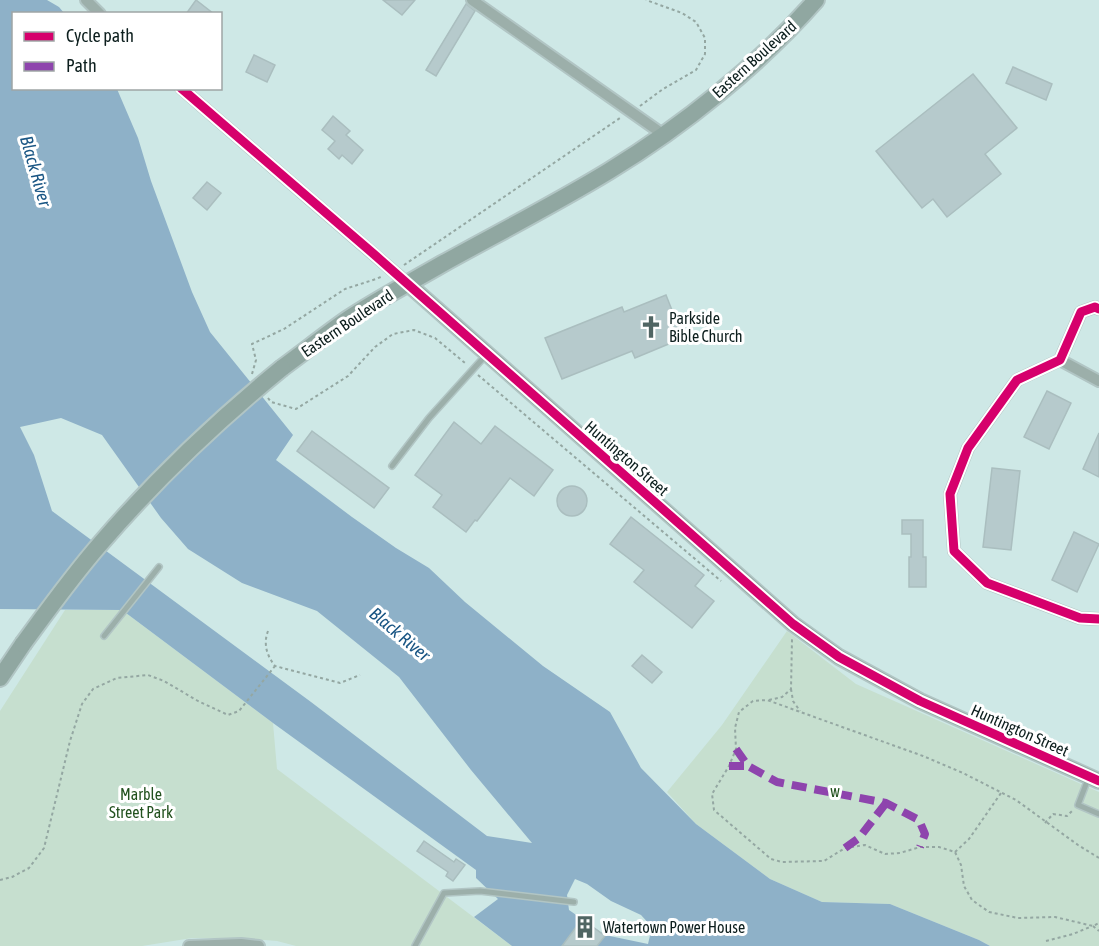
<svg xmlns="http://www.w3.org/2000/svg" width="1099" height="946" viewBox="0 0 1099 946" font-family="'Asap Condensed',sans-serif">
	<rect width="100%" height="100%" fill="#cee8e6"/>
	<!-- green -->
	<g fill="#c6dfcf">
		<polygon points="65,610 122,610 273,723 277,769 512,946 296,946 277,941 235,938 192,938 142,946 0,946 0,711"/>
		<polygon points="787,631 856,684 1099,792 1099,946 990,946 979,940 890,904 822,902 770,879 696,824 667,792 722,725"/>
	</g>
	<!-- water -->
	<path fill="#8eb1c8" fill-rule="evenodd" d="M0 0H47L59 7 64 13 14 14V88L117 89 138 138 151 181 192 292 210 332 293 435 276 460 352 517 396 548 429 568 465 602 543 666 610 712 641 768 696 824 770 879 822 902 890 904 979 940 990 946H512L474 917 498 899 476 878V870L273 723 122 610 0 609ZM61 418 102 435 161 518 188 549 242 583 317 611 399 677 471 770 532 843 487 836 311 702 52 511 34 455 20 427ZM575 879 587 884 611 901 641 915 652 927 648 944 605 935 569 910 567 895Z"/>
	<!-- building -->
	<g fill="#b6cacc" stroke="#aabebf" stroke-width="1.5">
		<polygon points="196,0 214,14 186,14"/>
		<polygon points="383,0 415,0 402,15"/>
		<polygon points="466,4 475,11 436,76 426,70"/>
		<polygon points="254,55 275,65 267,82 246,72"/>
		<polygon points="1013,67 1052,84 1046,100 1006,83"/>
		<polygon points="973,74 1017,128 985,154 1001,174 947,217 933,199 922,208 876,151"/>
		<polygon points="333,116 350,131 346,135 363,150 352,164 342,155 339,159 328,149 335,141 322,130"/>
		<polygon points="207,182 221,193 207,210 193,198"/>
		<polygon points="666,295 683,338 635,358 632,351 562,379 545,338 622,307 624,312"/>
		<polygon points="1047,391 1071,403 1049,449 1024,437"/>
		<polygon points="454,422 481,444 495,426 553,470 534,496 510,478 477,521 475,520 466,532 433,507 442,495 415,475"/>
		<polygon points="312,431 389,488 374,508 297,451"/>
		<polygon points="1099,433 1099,477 1083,469"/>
		<polygon points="992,468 1020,471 1011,550 983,547"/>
		<circle cx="572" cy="501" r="15"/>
		<polygon points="631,517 704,575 695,586 714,601 692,628 634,582 644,570 610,544"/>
		<polygon points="902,520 923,520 923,557 926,557 926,587 909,587 909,557 911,557 911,534 902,534"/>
		<polygon points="1074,532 1099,544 1077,592 1052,580"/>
		<polygon points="642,655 662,672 652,683 632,666"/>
		<polygon points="424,841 454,862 456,859 465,865 453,881 446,876 448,872 417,851"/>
		<polygon points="582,919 605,936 597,946 562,946"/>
	</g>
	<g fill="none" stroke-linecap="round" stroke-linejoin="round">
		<!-- lane casing -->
		<g stroke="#b1c5c4" stroke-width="8">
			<g id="lane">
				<polyline points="392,466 429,418 486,355"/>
				<polyline points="104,636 159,567"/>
				<polyline points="1088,779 1078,805 1099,814"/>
				<polyline points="415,946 444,893 480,891 574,902"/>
			</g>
		</g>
		<!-- street casing -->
		<g stroke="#b1c5c4" stroke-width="14">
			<g id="street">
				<polyline points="86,0 100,14"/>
				<polyline points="472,0 664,135"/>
				<polyline points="181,88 407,283"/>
				<polyline points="1099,309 1095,307 1081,312 1060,360 1017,380 968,448 950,494 954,551 987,583 1080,618 1099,619"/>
				<polyline points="1060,360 1099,381"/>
				<polyline points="189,946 241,944 259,946"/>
			</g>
		</g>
		<!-- secondary casing -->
		<g stroke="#b1c5c4" stroke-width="18">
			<polyline id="secondary" points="407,283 793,624 839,657 920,701 1099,781"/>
		</g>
		<!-- primary casing -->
		<g stroke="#b1c5c4" stroke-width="20">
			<g id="primary">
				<path d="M282 368C304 352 325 335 348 319 378 299 411 282 442 264 498 233 555 204 609 171 683 126 759 65 816 0"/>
				<polyline points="0,678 23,644"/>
			</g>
		</g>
		<!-- path -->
		<g stroke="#94a7a2" stroke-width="2" stroke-dasharray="3 3" stroke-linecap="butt">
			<polyline points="640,106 663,89 696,70 705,54 705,38 696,22 682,13 646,0"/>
			<polyline points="404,265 620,118"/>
			<polyline points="252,374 256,360 252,344 284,329 345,289 376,279 383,276"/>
			<polyline points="478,375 721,581"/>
			<polyline points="268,398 271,402 296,409 348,376 375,347 393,334 414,330 435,338 465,363"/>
			<path d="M268 631C263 644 267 656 275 666L340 683 360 675"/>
			<polyline points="791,689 793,701 800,711"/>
			<polyline points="769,700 782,697 791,689 792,639"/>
			<polyline points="1045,823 1053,814 1067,816 1072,811"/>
			<polyline points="955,852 969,839 1001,793"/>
			<polyline points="1099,858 1078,845 1016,800 963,773 923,756 767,700 753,701 739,712 735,728 736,749 729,766 712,794 714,810 771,859 782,862 824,861 845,848 865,845 885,854 900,853 920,847 939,847 955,852 961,865 964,886 972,900 989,912 1018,918 1055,917 1093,926 1099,923"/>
			<polyline points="0,880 12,877 29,868 44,848 70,741 82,704 93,689 117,678 148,675 164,681 198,701 228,715 239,711 275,666"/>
			<polyline points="1093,926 1099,931"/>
			<polyline points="1046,941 1073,934 1090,927"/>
		</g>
		<!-- lane -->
		<use href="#lane" stroke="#9cafaa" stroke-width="5"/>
		<!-- street -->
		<use href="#street" stroke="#9cafaa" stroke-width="10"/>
		<!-- secondary -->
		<use href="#secondary" stroke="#97ada8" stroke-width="15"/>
		<!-- primary -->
		<use href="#primary" stroke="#90a7a1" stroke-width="16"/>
		<!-- primary-bridge casing -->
		<g stroke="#b1c5c4" stroke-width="20" stroke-linecap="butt">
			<path id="primary-bridge" d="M23 644C48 610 73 575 101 543 156 479 217 421 282 368"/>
		</g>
		<!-- primary-bridge -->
		<use href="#primary-bridge" stroke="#90a7a1" stroke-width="16"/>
		<!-- quiet -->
		<g stroke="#8e44ad" stroke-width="8" stroke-dasharray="15 8" stroke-linecap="butt">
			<polyline points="736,749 748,766 777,782 886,803 919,820 925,834 920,847"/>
			<polyline points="729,766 748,766"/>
			<polyline points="845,848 859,838 886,803"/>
		</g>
		<!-- cycleway casing -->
		<g stroke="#fff" stroke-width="13">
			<g id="cycleway">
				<polyline points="181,88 376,256 793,624 839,657 920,701 1099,781"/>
				<polyline points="1099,309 1095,307 1081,312 1060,360 1017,380 968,448 950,494 954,551 987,583 1080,618 1099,619"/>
			</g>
		</g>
		<!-- cycleway -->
		<use href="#cycleway" stroke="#d6006c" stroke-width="9"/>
	</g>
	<!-- icons -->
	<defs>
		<g id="church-bare" transform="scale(1.8)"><path d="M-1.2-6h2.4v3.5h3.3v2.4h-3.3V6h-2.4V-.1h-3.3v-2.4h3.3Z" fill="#506563" stroke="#fff" stroke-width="2.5" paint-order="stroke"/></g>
		<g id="building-bare" transform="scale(1.8)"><path d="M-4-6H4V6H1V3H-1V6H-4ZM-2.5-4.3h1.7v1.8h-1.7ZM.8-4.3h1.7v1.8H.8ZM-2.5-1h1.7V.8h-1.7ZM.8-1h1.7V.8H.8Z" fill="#506563" stroke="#fff" stroke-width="2.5" paint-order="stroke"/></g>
	</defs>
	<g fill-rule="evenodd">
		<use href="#church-bare" x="651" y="327"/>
		<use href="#building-bare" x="585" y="927"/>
	</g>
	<g text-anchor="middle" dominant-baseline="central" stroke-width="6" stroke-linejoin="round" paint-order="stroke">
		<!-- street labels -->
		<g font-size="16" fill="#0c1e1d" stroke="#fff">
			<text transform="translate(754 59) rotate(-42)">Eastern Boulevard</text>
			<text transform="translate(347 323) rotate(-34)">Eastern Boulevard</text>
			<text transform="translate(627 458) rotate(41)">Huntington Street</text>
			<text transform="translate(1020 730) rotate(24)">Huntington Street</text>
		</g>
		<!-- poi labels -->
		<g font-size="16" fill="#0c1e1d" stroke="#fff" text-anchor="start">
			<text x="669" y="318">Parkside<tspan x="669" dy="18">Bible Church</tspan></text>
			<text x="603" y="927">Watertown Power House</text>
		</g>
		<!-- park labels -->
		<g font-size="16" fill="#22511e" stroke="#fff">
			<text x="835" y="791">w</text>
			<text x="141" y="794">Marble<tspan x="141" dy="18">Street Park</tspan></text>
		</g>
		<!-- water labels -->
		<g font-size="18" font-style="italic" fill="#1a5684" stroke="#fff">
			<text transform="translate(36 171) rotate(74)">Black River</text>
			<text transform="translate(400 634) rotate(40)">Black River</text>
		</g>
	</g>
	<!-- legend -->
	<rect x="12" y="12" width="210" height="78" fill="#ffffff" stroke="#9ea5a5" stroke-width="1.5"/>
	<rect x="24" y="32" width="30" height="9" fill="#d6006c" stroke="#9ea5a5" stroke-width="1.5"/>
	<text x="66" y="42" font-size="18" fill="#0c1e1d">Cycle path</text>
	<rect x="24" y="62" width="30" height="9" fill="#8e44ad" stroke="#9ea5a5" stroke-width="1.5"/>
	<text x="66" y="72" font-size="18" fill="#0c1e1d">Path</text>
</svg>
